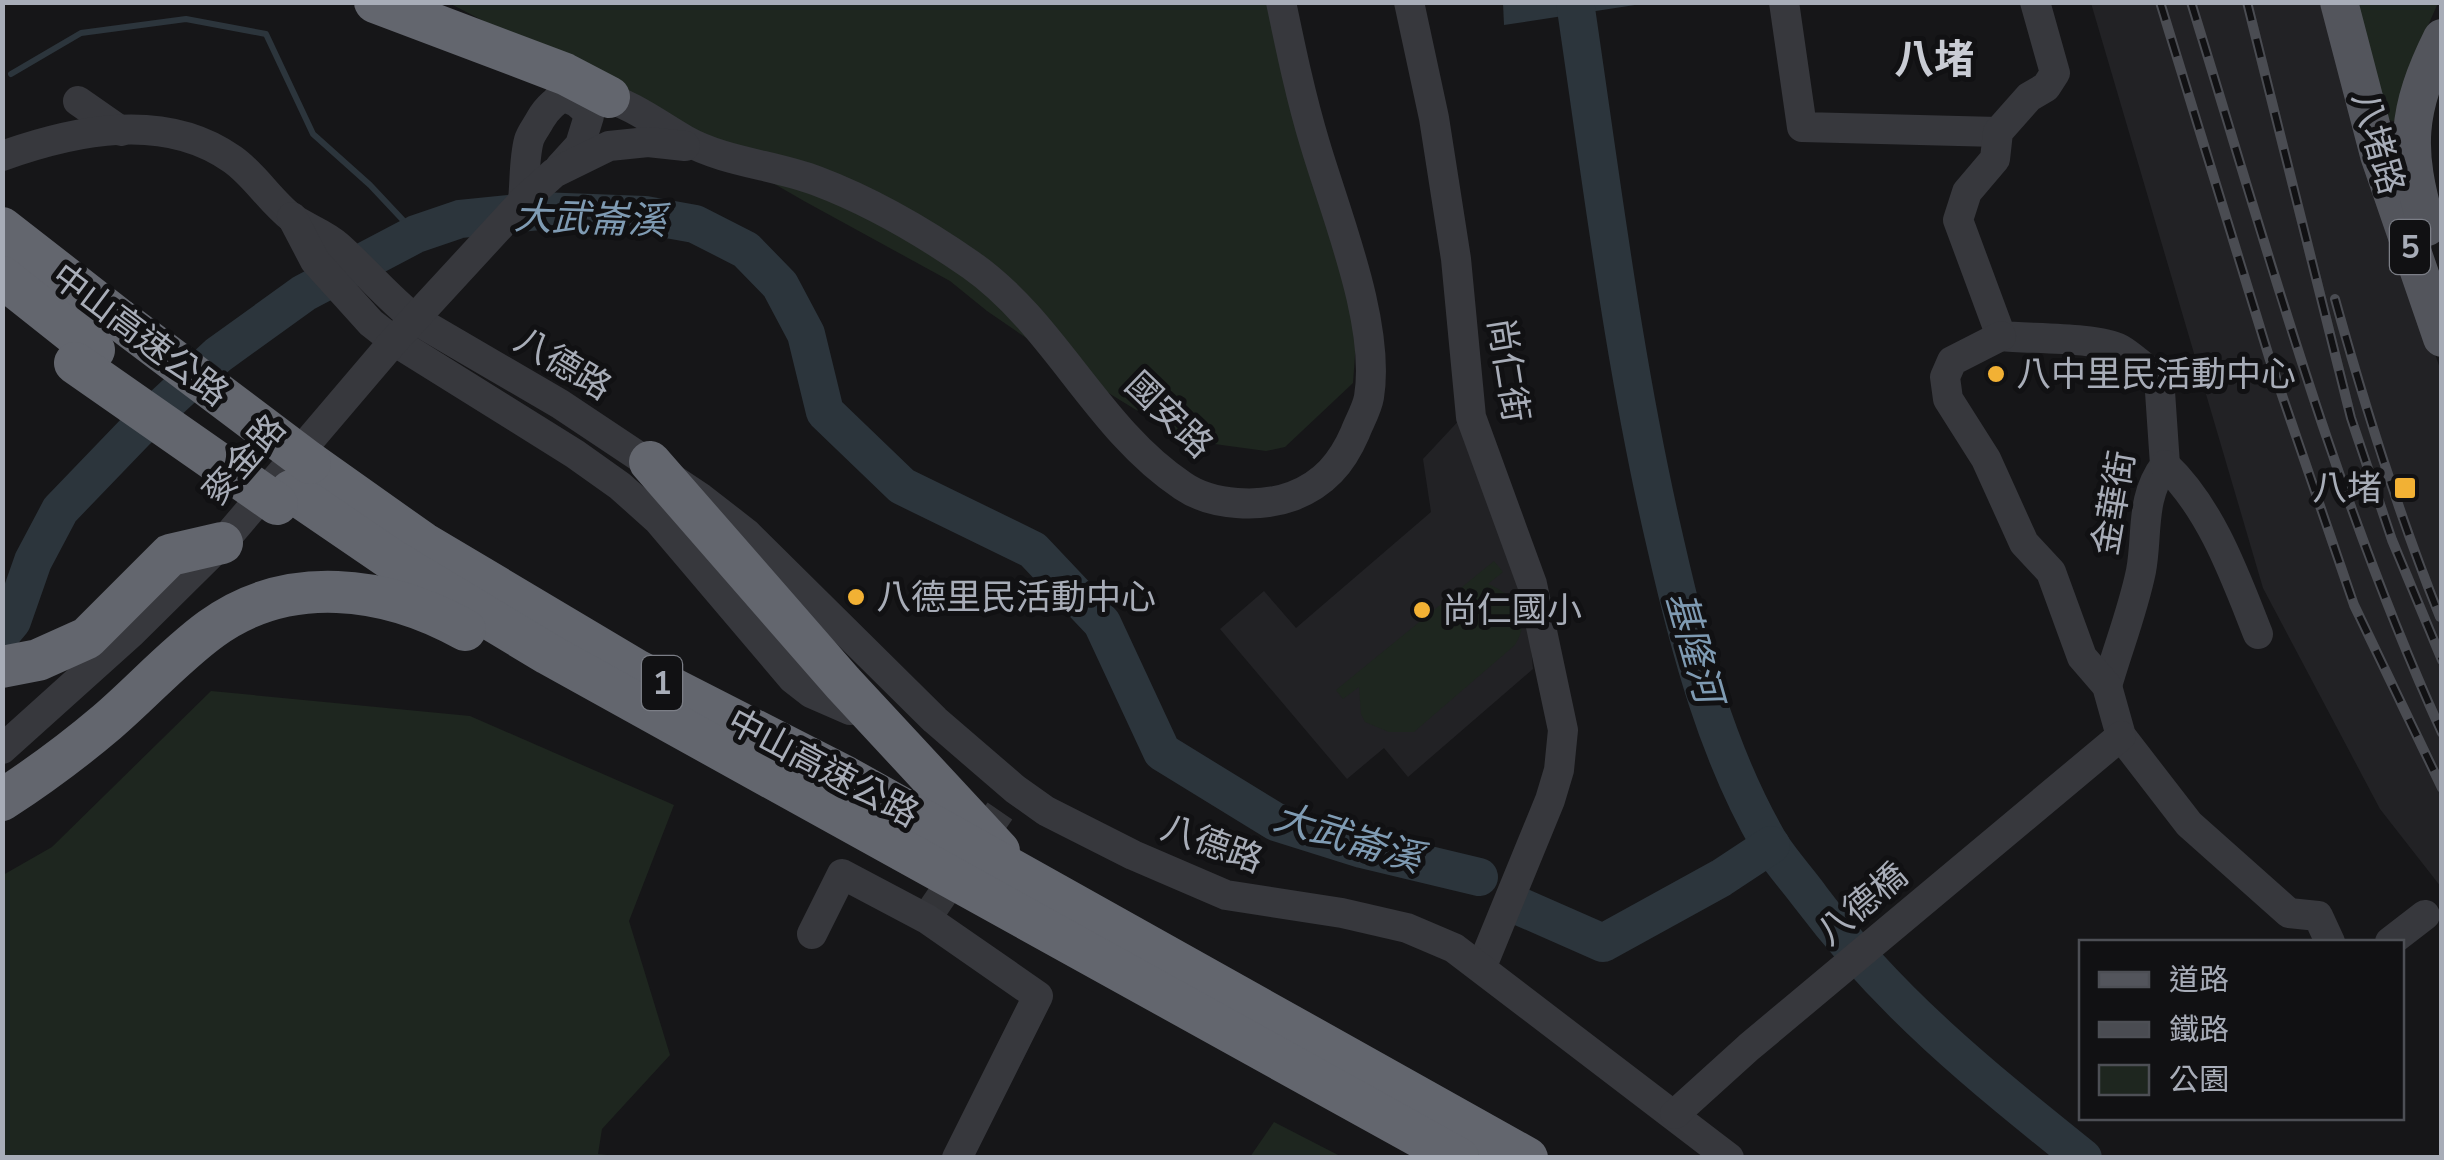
<svg xmlns="http://www.w3.org/2000/svg" width="2444" height="1160" viewBox="0 0 2444 1160" font-family="'Nunito Sans','Noto Sans TC',sans-serif">
	<rect width="100%" height="100%" fill="#161618"/>
	<!-- built -->
	<g fill="#222225">
		<polygon points="2091,3 2320,3 2353,122 2441,371 2441,887 2380,809 2263,588"/>
		<polygon points="1464,415 1526,590 1533,669 1408,777 1384,748 1347,779 1220,629 1264,591 1296,628 1431,512 1423,459"/>
	</g>
	<!-- green -->
	<g fill="#1e261f">
		<polygon points="449,3 1275,3 1359,301 1353,383 1285,447 1266,451 1185,440 1089,381 987,311 950,281 804,201 578,70"/>
		<polygon points="2349,3 2438,3 2410,66 2396,122 2383,118"/>
		<path d="M1494 561 1503 572 1488 584C1515 595 1533 616 1515 645L1414 732H1389L1365 722 1361 714 1359 687 1343 699 1336 690Z"/>
		<polygon points="211,691 470,716 674,805 629,921 670,1055 602,1129 598,1154 626,1157 3,1157 3,875 52,847"/>
		<polygon points="1274,1122 1342,1157 1250,1157"/>
	</g>
	<!-- water -->
	<polygon fill="#2c353c" points="1648,3 1504,25 1503,3"/>
	<g fill="none" stroke-linecap="round" stroke-linejoin="round">
		<!-- stream -->
		<polyline stroke="#2c353c" stroke-width="6" points="11,74 81,33 186,19 266,34 313,134 370,185 416,234"/>
		<!-- river -->
		<g stroke="#2c353c" stroke-width="38">
			<path d="M1575 2C1602 184 1624 367 1666 546 1689 647 1717 753 1770 844 1782 863 1798 880 1811 898 1890 1003 1981 1076 2083 1158"/>
			<polyline points="2,633 12,621 33,561 60,510 136,431 218,355 304,293 416,234 460,219 539,211 645,215 695,224 746,250 780,285 806,334 825,412 902,486 1033,550 1102,623 1162,752 1276,822 1362,849 1479,877"/>
			<polyline points="1521,907 1603,943 1721,878 1771,845"/>
		</g>
		<!-- minor-tunnel -->
		<polyline stroke="#333438" stroke-width="30" stroke-dasharray="30 15" stroke-linecap="butt" points="932,910 1002,808"/>
		<!-- minor -->
		<g stroke="#37383d" stroke-width="30">
			<polyline points="1409,2 1434,118 1456,259 1471,417 1532,584 1563,730 1559,770 1550,800 1482,966"/>
			<polyline points="1784,2 1802,127 1998,132"/>
			<path d="M2035 2 2055 73 2046 87 2029 97 1998 132 1995 159 1967 192 1958 220 2001 336C2030 339 2097 337 2120 349 2134 357 2145 370 2159 377L2165 465C2140 498 2148 534 2141 571 2133 610 2118 648 2107 686"/>
			<path d="M559 97C573 98 582 104 589 116L580 145 560 167"/>
			<polyline points="78,101 121,131"/>
			<path d="M2 156C75 130 164 111 232 159 254 174 270 201 292 218 306 228 325 234 338 246 365 270 387 297 416 320L560 404 701 498 746 533 935 720 1015 789 1046 811 1133 855 1226 895 1342 913 1407 928 1454 948 1729 1158"/>
			<path d="M523 201C525 181 524 158 529 140 531 133 537 126 540 120 575 60 643 116 685 140 724 162 775 165 817 181 870 201 925 233 971 265 1055 324 1097 429 1183 486 1212 506 1261 508 1293 496 1324 484 1342 463 1355 433 1359 422 1367 409 1369 397 1381 324 1336 215 1315 144 1301 98 1291 50 1281 2"/>
			<polyline points="292,217 315,261 371,323 394,341 575,454 620,486 658,520 793,679 811,693 850,710"/>
			<polyline points="2001,336 1952,361 1945,377 1948,399 1986,459 2024,543 2051,572 2082,657 2107,686 2121,736 2189,824 2289,913 2318,916 2330,942"/>
			<path d="M2165 465C2211 508 2235 576 2258 634"/>
			<polyline points="2,749 131,633 222,543 394,341 523,201 554,173 609,146 648,142 685,146"/>
			<polyline points="812,934 842,874 927,919 1038,996 957,1158"/>
			<polyline points="2390,942 2425,915"/>
			<polyline points="1675,1114 1749,1047 2121,736"/>
		</g>
		<!-- major -->
		<g stroke="#53555c" stroke-width="38">
			<polyline points="2339,2 2379,155 2442,338"/>
			<path d="M2427 227C2404 149 2406 111 2442 38"/>
		</g>
		<!-- highway -->
		<g stroke="#63666e" stroke-width="42">
			<polyline points="375,2 565,74 609,97"/>
			<polyline points="2,228 120,320"/>
			<polyline points="2,277 94,350"/>
			<polyline points="650,462 843,683 999,851"/>
			<polyline points="310,463 423,543 638,671 846,777 1527,1158"/>
			<polyline points="291,491 392,560 548,654 1458,1158"/>
			<polyline points="2,667 38,660 87,638 170,555 222,543"/>
			<path d="M2 800C39 776 74 750 107 722 142 692 174 656 211 629 288 573 386 586 465 630"/>
		</g>
		<!-- rail casing -->
		<g stroke="#4a4c52" stroke-width="10">
			<g id="rail">
				<polyline points="2160,2 2270,360 2354,605 2442,788"/>
				<path d="M2191 2C2267 248 2335 498 2442 733"/>
				<polyline points="2247,2 2351,418 2392,540 2442,660"/>
				<path d="M2335 299C2365 407 2398 513 2440 617"/>
			</g>
		</g>
		<!-- rail -->
		<use href="#rail" stroke="#111113" stroke-width="6" stroke-dasharray="19" stroke-linecap="butt"/>
		<!-- highway-bridge -->
		<g stroke="#63666e" stroke-width="42">
			<polyline points="120,320 310,463"/>
			<polyline points="75,363 277,504"/>
		</g>
	</g>
	<!-- markers -->
	<g fill="#f2b134" stroke="#111113" stroke-width="4">
		<circle cx="1996" cy="374" r="10"/>
		<rect x="2393" y="476" width="24" height="24" rx="5"/>
		<circle cx="856" cy="597" r="10"/>
		<circle cx="1422" cy="610" r="10"/>
	</g>
	<g text-anchor="middle" dominant-baseline="central" stroke-width="10" stroke-linejoin="round" paint-order="stroke">
		<!-- shield labels -->
		<g fill="#111113" stroke="#7b7e86" stroke-width="2.5">
			<rect x="2390" y="220" width="40" height="54" rx="8"/>
			<rect x="642" y="656" width="40" height="54" rx="8"/>
		</g>
		<g font-size="32" font-weight="bold" fill="#a8adb8">
			<text x="2410" y="247">5</text>
			<text x="662" y="683">1</text>
		</g>
		<!-- street labels -->
		<g font-size="35" fill="#a8adb8" stroke="#111113">
			<text transform="translate(2378 143) rotate(74)">八堵路</text>
			<text transform="translate(140 335) rotate(37)">中山高速公路</text>
			<text transform="translate(563 364) rotate(31)">八德路</text>
			<text transform="translate(1508 370) rotate(81)">尚仁街</text>
			<text transform="translate(1169 415) rotate(44)">國安路</text>
			<text transform="translate(244 460) rotate(-49)">麥金路</text>
			<text transform="translate(2114 503) rotate(-80)">金華街</text>
			<text transform="translate(823 768) rotate(28)">中山高速公路</text>
			<text transform="translate(1212 844) rotate(20)">八德路</text>
			<text transform="translate(1862 904) rotate(-40)">八德橋</text>
		</g>
		<!-- poi labels -->
		<g font-size="35" fill="#a8adb8" stroke="#111113" text-anchor="start">
			<text x="2016" y="374">八中里民活動中心</text>
			<text x="2382" y="488" text-anchor="end">八堵</text>
			<text x="876" y="597">八德里民活動中心</text>
			<text x="1442" y="610">尚仁國小</text>
		</g>
		<!-- water labels -->
		<g font-size="38" font-style="italic" fill="#7f9bb3" stroke="#111113">
			<text transform="translate(590 219) rotate(2)">大武崙溪</text>
			<text transform="translate(1694 647) rotate(74)">基隆河</text>
			<text transform="translate(1348 838) rotate(17)">大武崙溪</text>
		</g>
		<!-- quarter labels -->
		<g font-size="40" font-weight="bold" fill="#c9ccd4" stroke="#111113">
			<text x="1934" y="60">八堵</text>
		</g>
	</g>
	<!-- border -->
	<rect width="2444" height="1160" fill="none" stroke="#a8adb8" stroke-width="10"/>
	<!-- legend -->
	<rect x="2079" y="940" width="325" height="180" fill="#111113" stroke="#4d4f55" stroke-width="2.5"/>
	<rect x="2099" y="972" width="50" height="15" fill="#53555c" stroke="#4d4f55" stroke-width="2.5"/>
	<text x="2169" y="990" font-size="30" fill="#a8adb8">道路</text>
	<rect x="2099" y="1022" width="50" height="15" fill="#4a4c52" stroke="#4d4f55" stroke-width="2.5"/>
	<text x="2169" y="1040" font-size="30" fill="#a8adb8">鐵路</text>
	<rect x="2099" y="1065" width="50" height="30" fill="#1e261f" stroke="#4d4f55" stroke-width="2.5"/>
	<text x="2169" y="1090" font-size="30" fill="#a8adb8">公園</text>
</svg>
